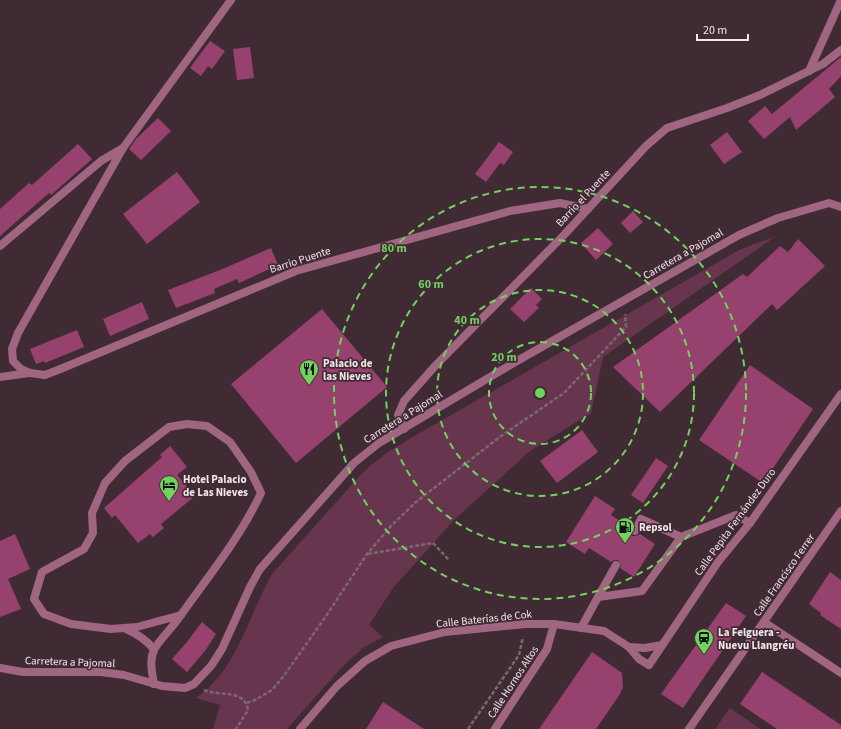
<svg xmlns="http://www.w3.org/2000/svg" width="841" height="729" viewBox="0 0 841 729" font-family="'Source Sans 3',sans-serif">
	<rect width="100%" height="100%" fill="#402b34"/>
	<!-- green -->
	<g fill="#67354d">
		<path d="M776 236 603 357 591 413 530 451 455 519 393 588 369 625 383 637 364 647 343 666 287 729H213L220 705 196 698C238 669 248 616 272 574L363 472 385 454 411 438 741 249Z"/>
		<polygon points="730,708 760,729 715,729"/>
	</g>
	<!-- building -->
	<g fill="#97426e">
		<polygon points="210,41 225,51 212,69 208,66 201,76 190,68"/>
		<polygon points="250,47 254,78 237,80 233,49"/>
		<polygon points="841,57 841,76 829,89 835,97 796,130 790,117 764,139 748,121 765,106 772,114"/>
		<polygon points="158,118 171,131 141,160 129,149 136,139"/>
		<polygon points="727,132 742,152 724,164 710,145"/>
		<polygon points="499,142 513,152 504,165 500,163 486,182 475,174"/>
		<polygon points="78,144 92,159 51,195 49,193 0,236 0,209 29,183 32,185"/>
		<polygon points="177,172 200,202 147,244 123,214"/>
		<polygon points="633,211 643,222 630,233 621,223"/>
		<polygon points="598,228 613,244 596,260 581,243"/>
		<polygon points="798,239 825,266 777,310 772,304 660,412 613,367 743,274 747,277 780,246 788,252"/>
		<polygon points="271,248 278,265 239,283 237,279 214,289 215,293 176,308 168,290 220,270"/>
		<polygon points="531,288 542,299 536,305 539,308 524,322 510,309"/>
		<polygon points="142,302 149,319 110,336 103,319"/>
		<polygon points="322,309 387,387 296,463 231,384"/>
		<polygon points="77,330 84,347 45,363 44,361 36,364 30,349"/>
		<polygon points="750,365 813,409 763,483 699,440"/>
		<polygon points="582,430 598,452 557,483 540,461"/>
		<polygon points="170,446 187,467 177,475 195,496 161,524 164,528 153,537 150,534 138,543 115,515 112,518 104,508 162,457 160,455"/>
		<polygon points="656,458 668,466 643,503 631,495"/>
		<polygon points="595,496 615,509 611,515 630,528 630,532 632,536 636,536 640,534 655,544 634,577 620,568 621,565 618,560 614,560 611,562 589,548 585,554 566,542"/>
		<polygon points="15,534 30,569 8,579 21,609 0,617 0,541"/>
		<polygon points="830,572 841,580 841,629 820,615 821,613 809,604"/>
		<polygon points="726,603 746,616 683,708 661,694"/>
		<polygon points="202,622 216,634 205,651 187,672 172,659 187,642"/>
		<polygon points="592,652 622,673 623,687 620,694 596,729 539,729"/>
		<polygon points="762,672 841,725 841,729 777,729 740,704"/>
		<polygon points="383,702 424,729 366,729"/>
	</g>
	<g fill="none" stroke-linecap="round" stroke-linejoin="round">
		<!-- path -->
		<g stroke="#7a686f" stroke-width="2.5" stroke-dasharray="4 2" stroke-linecap="butt">
			<polyline points="368,554 433,543 449,560"/>
			<path d="M204 690C220 697 244 688 248 710L236 729"/>
			<polyline points="247,703 255,700 272,690 283,677 324,619 367,554 392,525 416,502 501,436 564,393 626,327 625,314"/>
			<polyline points="468,729 519,655 523,637"/>
		</g>
		<!-- service -->
		<g stroke="#a06681" stroke-width="8">
			<polyline points="809,71 841,0"/>
			<polyline points="635,531 641,519 681,537 736,515 750,523"/>
			<polyline points="598,597 616,565"/>
			<polyline points="581,628 598,597 642,591 681,537"/>
			<path d="M126 629C138 634 146 640 154 649"/>
			<path d="M154 684C152 672 149 661 154 650 158 641 172 628 178 619 207 578 240 538 261 493L251 472 230 442 207 426 187 424 169 427 125 461 105 483 92 513 93 533 84 549 42 572 34 599 44 614 71 624 111 629 137 627 181 615"/>
		</g>
		<!-- minor -->
		<g stroke="#a06681" stroke-width="8">
			<polyline points="231,0 123,148 18,333 12,349 13,361 21,369 30,373 45,375 58,370 296,271 510,211 560,203 588,209"/>
			<polyline points="0,246 101,161 123,148"/>
			<polyline points="0,377 29,373"/>
			<polyline points="404,429 398,415 404,401 436,365 563,236 646,146 667,128 727,108 760,95 823,64 841,50"/>
			<polyline points="764,622 841,673"/>
			<polyline points="629,647 645,648 662,645"/>
			<polyline points="300,729 337,686 365,661 391,646 445,632 525,624 554,624 604,631 629,647 639,659 649,665"/>
			<polyline points="495,729 547,649 554,624"/>
			<polyline points="689,729 841,511"/>
		</g>
		<!-- tertiary -->
		<g stroke="#a06681" stroke-width="8">
			<polyline points="649,665 718,562 750,523 841,394"/>
			<polyline points="0,668 23,672 101,672 124,675 162,686 185,688 194,684 211,666 222,649 250,587 260,569 354,463 379,443 517,361 739,235 778,218 829,203 841,207"/>
		</g>
	</g>
	<!-- distance rings -->
	<g fill="none" stroke="#71d35e" stroke-width="2" stroke-dasharray="7 5">
		<circle cx="540" cy="393" r="51"/>
		<circle cx="540" cy="393" r="103"/>
		<circle cx="540" cy="393" r="154"/>
		<circle cx="540" cy="393" r="206"/>
	</g>
	<!-- icons -->
	<defs>
		<g id="restaurant-pin" transform="scale(1)"><path d="M0 17L-7.5 6A9.5 9.5 0 1 1 7.5 6Z" fill="#71d35e" stroke="#402b34"/><path d="M-5-6h1v4h1v-4h1v4h1v-4h1v5L-1.5 .5V6h-2V.5L-5-1ZM5-6V6H3V1.5H1.5Q1.5-4 5-6Z" fill="#111"/></g>
		<g id="hotel-pin" transform="scale(1)"><path d="M0 17L-7.5 6A9.5 9.5 0 1 1 7.5 6Z" fill="#71d35e" stroke="#402b34"/><path d="M-6-4.5h1.5V1H6V5H4.5V3h-9V5H-6ZM-4 0a1.8 1.8 0 1 1 3.6 0ZM.5 0V-2.5h3Q6-2.5 6 0Z" fill="#111"/></g>
		<g id="fuel-pin" transform="scale(1)"><path d="M0 17L-7.5 6A9.5 9.5 0 1 1 7.5 6Z" fill="#71d35e" stroke="#402b34"/><path d="M-5.5-6h7V0h2V4h1.3V-2.5L3-4.5l.8-.8L6-3V5H2.5V1h-1V6h-7ZM-4.2-4.7v3.2H.2V-4.7Z" fill="#111"/></g>
		<g id="station-pin" transform="scale(1)"><path d="M0 17L-7.5 6A9.5 9.5 0 1 1 7.5 6Z" fill="#71d35e" stroke="#402b34"/><path d="M-3-6H3Q5-6 5-4V2Q5 4 3 4L4.5 6H3L1.5 4h-3L-3 6H-4.5L-3 4Q-5 4-5 2V-4Q-5-6-3-6ZM-3.5-4v3h7v-3ZM-3.5 1v1.5H-2V1ZM2 1v1.5H3.5V1Z" fill="#111"/></g>
	</defs>
	<g fill-rule="evenodd">
		<use href="#restaurant-pin" x="309" y="369"/>
		<use href="#hotel-pin" x="169" y="485"/>
		<use href="#fuel-pin" x="625" y="527"/>
		<use href="#station-pin" x="704" y="638"/>
	</g>
	<g text-anchor="middle" dominant-baseline="central" stroke-width="3.5" stroke-linejoin="round" paint-order="stroke">
		<!-- street labels -->
		<g font-size="11" fill="#f4e7ec" stroke="#402b34">
			<text transform="translate(583 198) rotate(-47)">Barrio el Puente</text>
			<text transform="translate(683 254) rotate(-30)">Carretera a Pajomal</text>
			<text transform="translate(300 260) rotate(-18)">Barrio Puente</text>
			<text transform="translate(403 417) rotate(-32)">Carretera a Pajomal</text>
			<text transform="translate(735 522) rotate(-54)">Calle Pepita Fernández Duro</text>
			<text transform="translate(784 575) rotate(-55)">Calle Francisco Ferrer</text>
			<text transform="translate(484 619) rotate(-6)">Calle Baterías de Cok</text>
			<text transform="translate(70 662) rotate(2)">Carretera a Pajomal</text>
			<text transform="translate(513 682) rotate(-57)">Calle Hornos Altos</text>
		</g>
		<!-- poi labels -->
		<g font-size="11" font-weight="bold" fill="#f4e7ec" stroke="#402b34" text-anchor="start">
			<text x="323" y="363">Palacio de<tspan x="323" dy="13">las Nieves</tspan></text>
			<text x="183" y="479">Hotel Palacio<tspan x="183" dy="13">de Las Nieves</tspan></text>
			<text x="639" y="527">Repsol</text>
			<text x="718" y="632">La Felguera -<tspan x="718" dy="13">Nuevu Llangréu</tspan></text>
		</g>
	</g>
	<circle cx="540" cy="393" r="6" fill="#71d35e" stroke="#402b34" stroke-width="2"/>
	<g font-size="12" text-anchor="middle" font-weight="bold" fill="#71d35e" stroke="#402b34" stroke-width="3.5" stroke-linejoin="round" paint-order="stroke">
		<text x="394" y="252">80 m</text>
		<text x="431" y="288">60 m</text>
		<text x="467" y="324">40 m</text>
		<text x="504" y="361">20 m</text>
	</g>
	<!-- scale -->
	<path d="M697 34v6h51v-6" fill="none" stroke="#f4e7ec" stroke-width="2"/>
	<text x="703" y="34" font-size="12" fill="#f4e7ec" stroke="#402b34" stroke-width="3" paint-order="stroke">20 m</text>
</svg>
